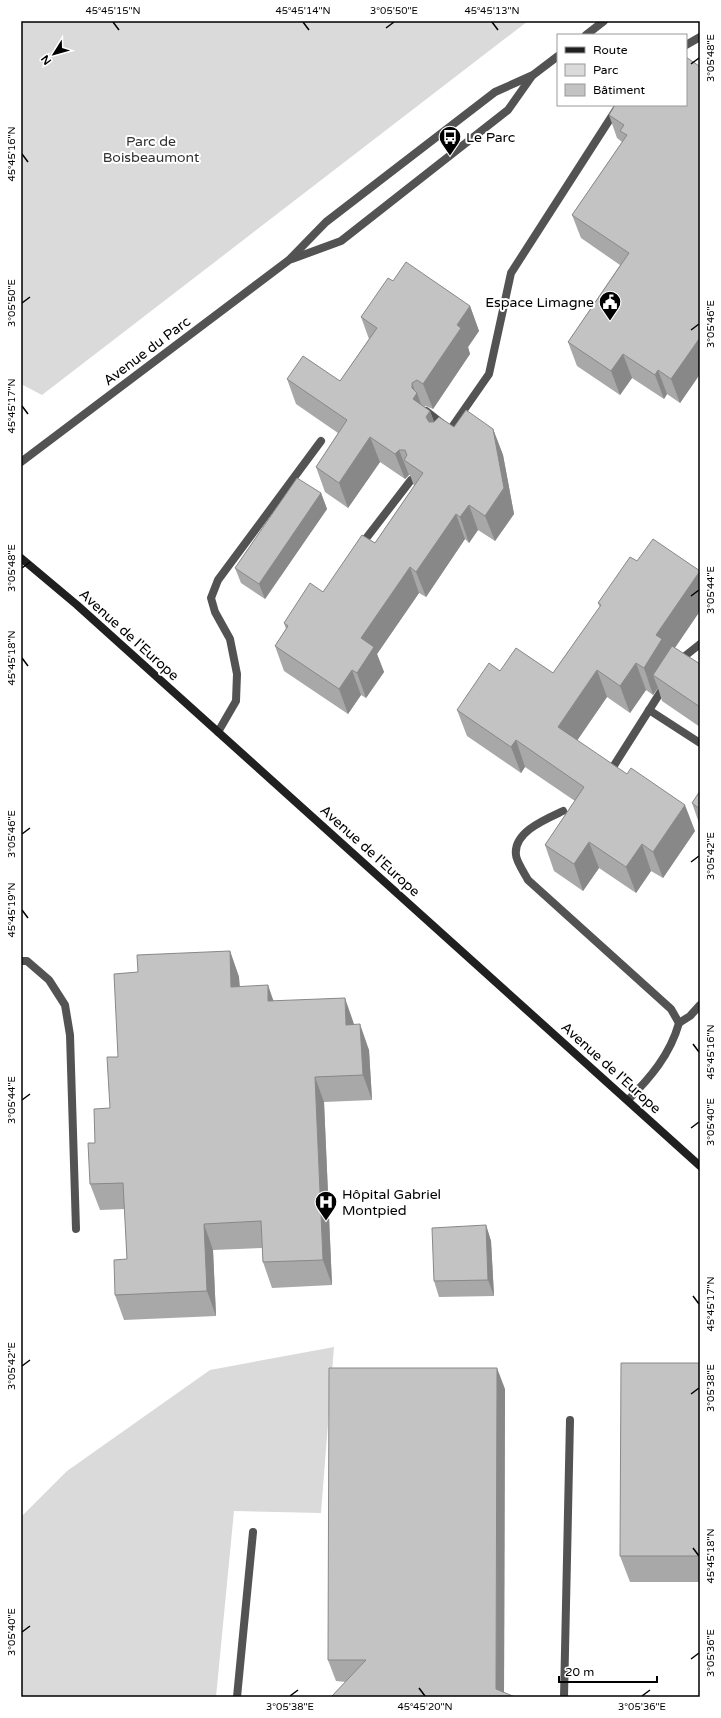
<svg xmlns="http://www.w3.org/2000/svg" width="721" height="1718" viewBox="0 0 721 1718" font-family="'Varela Round',sans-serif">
	<rect width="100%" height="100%" fill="#fff"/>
	<!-- green -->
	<g fill="#dadada">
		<polygon points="21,21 528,21 42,395 21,384"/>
		<polygon points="334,1347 321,1513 234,1511 216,1697 21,1697 21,1517 67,1471 210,1370"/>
	</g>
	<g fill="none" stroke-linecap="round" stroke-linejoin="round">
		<!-- lane -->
		<g stroke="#535353" stroke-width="8">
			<polyline points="686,45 700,37"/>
			<polyline points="426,411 450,430 489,374 511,273 619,105"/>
			<polyline points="361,545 411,480"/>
			<polyline points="218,732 236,701 237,674 230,639 215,612 211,598 218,580 321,441"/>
			<polyline points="21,961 27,961 49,980 65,1005 70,1035 76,1229"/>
			<polyline points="237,1697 253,1532"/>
			<polyline points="564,1697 570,1420"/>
		</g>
		<!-- street -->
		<g stroke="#535353" stroke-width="8">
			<polyline points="586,35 604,21"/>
			<polyline points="292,259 341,241 508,110 532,76"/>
			<polyline points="21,462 289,260 326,222 495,92 533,75 558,56"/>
			<polyline points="679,664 685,656 700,644"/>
			<polyline points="649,710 700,743"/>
			<polyline points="613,767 665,685"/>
			<path d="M563 811C546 819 513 832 516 855 516 861 525 874 528 880L671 1009 679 1023C670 1055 650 1078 628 1100"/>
			<polyline points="679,1023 690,1016 700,1005"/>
		</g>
		<!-- secondary -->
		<polyline stroke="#202020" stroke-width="8" points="21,558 77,605 700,1166"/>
	</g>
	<!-- wall -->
	<g fill="#a8a8a8">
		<polygon points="700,65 700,374 680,403 667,394 664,399 632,378 620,395 577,366 568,342 620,265 581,238 572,215 622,142 617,138 609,115"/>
		<polygon points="393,281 470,306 479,331 468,347 470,354 433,409 426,406 424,407 430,411 434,422 454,427 493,429 503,455 514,514 495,541 478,530 469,543 465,539 426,597 419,593 377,654 384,672 366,698 361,695 348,714 284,671 275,646 286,629 284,623 323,592 375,543 414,486 410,475 409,475 405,479 380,462 348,508 325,492 316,467 338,433 296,404 287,379 340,381 369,339 361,317"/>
		<polygon points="321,493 327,509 265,599 241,583 235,568"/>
		<polygon points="637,561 700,570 700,611 675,648 700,664 700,727 662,701 658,688 653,695 646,690 630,713 607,697 577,740 695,831 663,878 651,871 636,893 599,868 583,891 554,871 545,845 575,801 525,767 521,773 467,736 457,710 500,671 553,673 600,607 598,603"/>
		<polygon points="700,791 700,826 692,803"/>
		<polygon points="230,951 239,977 240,986 274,1001 354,1024 369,1050 372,1100 324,1102 332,1285 272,1288 263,1262 262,1248 213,1250 216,1316 124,1320 115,1295 127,1259 125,1209 100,1210 90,1184 95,1143 110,1108 118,1057 138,972"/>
		<polygon points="486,1225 491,1241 494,1296 439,1297 434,1281"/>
		<polygon points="700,1363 700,1582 630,1582 620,1556"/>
		<polygon points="505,1389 504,1692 346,1682 336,1681 328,1660"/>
	</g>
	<!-- shaded-wall -->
	<g fill="#888">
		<polygon points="470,306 479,331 468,347 470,354 433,409 423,384 457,325"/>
		<polygon points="699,339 700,342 700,374 680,403 671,379"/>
		<polygon points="623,354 632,378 620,395 611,371"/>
		<polygon points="658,370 667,394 664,399 655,375"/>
		<polygon points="412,383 416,394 417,393 426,418 413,399 412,388"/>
		<polygon points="430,411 439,436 436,442 426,417"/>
		<polygon points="493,429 503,455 514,514 495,541 485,516"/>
		<polygon points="370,437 380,462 348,508 339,483"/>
		<polygon points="399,450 409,475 405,479 395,454"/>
		<polygon points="321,493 327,509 265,599 259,584"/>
		<polygon points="469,505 478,530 469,543 460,517"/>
		<polygon points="456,514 465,539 426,597 416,572"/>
		<polygon points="410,567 419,593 377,654 384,672 366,698 357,673 361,638"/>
		<polygon points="700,571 700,611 669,656 653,675 658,688 653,695 644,668 656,635"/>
		<polygon points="636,663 646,690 630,713 620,686"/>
		<polygon points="352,670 361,695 348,714 339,689"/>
		<polygon points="597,670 607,697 568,754 558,727"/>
		<polygon points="516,740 525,767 521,773 511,747"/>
		<polygon points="685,805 695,831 663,878 653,852"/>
		<polygon points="589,842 599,868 583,891 574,864"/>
		<polygon points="642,844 651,871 636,893 626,867"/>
		<polygon points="230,951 239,977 240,1012 231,987"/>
		<polygon points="268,985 277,1011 268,1001"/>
		<polygon points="345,998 354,1024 355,1051 346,1025"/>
		<polygon points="360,1024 369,1050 372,1100 363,1075"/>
		<polygon points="315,1077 324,1102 332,1285 323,1260"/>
		<polygon points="204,1224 213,1250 216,1316 207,1291"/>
		<polygon points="486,1225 491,1241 494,1296 488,1280"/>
		<polygon points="497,1368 505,1389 504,1697 496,1689"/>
	</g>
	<!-- building -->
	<g fill="#c3c3c3" stroke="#888">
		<polygon points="686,57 699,66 700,65 700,340 699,339 671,379 658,370 655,375 623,354 611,371 568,342 629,253 572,215 627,135 620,131 624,125 609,115 615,105 686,105"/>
		<polygon points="406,262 470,306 457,325 461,328 423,384 417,380 412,383 412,388 417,393 413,399 430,411 426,417 429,422 434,422 439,417 454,427 466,410 493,429 504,488 485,516 469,505 460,517 456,514 416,572 410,567 361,638 374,647 357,673 352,670 339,689 275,646 288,626 284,623 310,583 323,592 362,535 375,543 423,473 404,460 407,455 405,450 399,450 395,454 370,437 339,483 316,467 347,420 287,379 303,356 340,381 377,328 361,317 388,278 393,281"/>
		<polygon points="297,478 321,493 259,584 235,568"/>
		<polygon points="653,539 700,571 656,635 662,639 644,668 636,663 620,686 597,670 558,727 627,774 631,768 685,805 653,852 642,844 626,867 589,842 574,864 545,845 584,787 516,740 511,747 457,710 489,663 500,671 516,648 553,673 601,605 598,603 630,557 637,561"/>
		<polygon points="672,646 700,664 700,707 653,675"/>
		<polygon points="700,791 700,809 692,803"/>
		<polygon points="230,951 231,987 268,985 268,1001 345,998 346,1025 360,1024 363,1075 315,1077 323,1260 263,1262 261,1221 204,1224 207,1291 115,1295 114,1260 127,1259 123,1183 90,1184 88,1143 95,1143 94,1109 110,1108 107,1057 118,1057 114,974 138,972 137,955"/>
		<polygon points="486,1225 488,1280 434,1281 432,1228"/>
		<polygon points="621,1363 700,1363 700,1556 620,1556"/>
		<polygon points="329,1368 497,1368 496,1689 515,1697 331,1697 366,1660 328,1660"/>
	</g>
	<!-- ticks -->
	<path fill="none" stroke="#000" stroke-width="1.5" d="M113 22 119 30M303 22 309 30M492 22 498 30M386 28 394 22M691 64 699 58M22 154 28 162M22 303 30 297M691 330 699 324M22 406 28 414M22 568 30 562M691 596 699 590M22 658 28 666M22 834 30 828M691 862 699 856M22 910 28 918M693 1044 699 1052M22 1100 30 1094M691 1128 699 1122M693 1296 699 1304M22 1366 30 1360M691 1394 699 1388M693 1548 699 1556M22 1632 30 1626M691 1659 699 1653M419 1688 425 1696M290 1696 298 1690M642 1696 650 1690"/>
	<!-- icons -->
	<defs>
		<g id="bus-pin" transform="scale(1.15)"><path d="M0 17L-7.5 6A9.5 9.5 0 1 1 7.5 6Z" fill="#000" stroke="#fff"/><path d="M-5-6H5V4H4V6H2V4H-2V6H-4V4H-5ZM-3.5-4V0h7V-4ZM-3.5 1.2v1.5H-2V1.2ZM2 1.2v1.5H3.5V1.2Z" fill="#fff"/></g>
		<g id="civic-pin" transform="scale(1.15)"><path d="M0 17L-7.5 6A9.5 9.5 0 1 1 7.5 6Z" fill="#000" stroke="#fff"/><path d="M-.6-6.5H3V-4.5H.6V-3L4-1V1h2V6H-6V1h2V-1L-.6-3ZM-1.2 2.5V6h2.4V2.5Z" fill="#fff"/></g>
		<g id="hospital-pin" transform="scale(1.15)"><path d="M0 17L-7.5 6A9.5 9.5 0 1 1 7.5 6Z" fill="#000" stroke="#fff"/><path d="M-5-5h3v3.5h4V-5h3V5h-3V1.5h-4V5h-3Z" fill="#fff"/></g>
	</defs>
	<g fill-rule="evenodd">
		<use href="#bus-pin" x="450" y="137"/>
		<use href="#civic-pin" x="610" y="302"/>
		<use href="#hospital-pin" x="326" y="1202"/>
	</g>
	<g text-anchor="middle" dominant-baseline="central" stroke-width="4" stroke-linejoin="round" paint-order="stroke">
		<!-- poi labels -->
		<g font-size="14" fill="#000" stroke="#fff" text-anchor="start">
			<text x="466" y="137">Le Parc</text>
			<text x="594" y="302" text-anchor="end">Espace Limagne</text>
			<text x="342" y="1194">Hôpital Gabriel<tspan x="342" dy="16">Montpied</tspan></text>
		</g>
		<!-- park labels -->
		<g font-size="14" fill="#313131" stroke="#fff">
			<text x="151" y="141">Parc de<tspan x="151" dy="16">Boisbeaumont</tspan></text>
		</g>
		<!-- street labels -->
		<g font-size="14" fill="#000" stroke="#fff">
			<text transform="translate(147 351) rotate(-37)">Avenue du Parc</text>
			<text transform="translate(129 635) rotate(42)">Avenue de l'Europe</text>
			<text transform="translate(370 851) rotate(42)">Avenue de l'Europe</text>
			<text transform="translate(611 1068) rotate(42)">Avenue de l'Europe</text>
		</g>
	</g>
	<!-- border -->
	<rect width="721" height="1718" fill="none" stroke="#ffffff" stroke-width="44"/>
	<!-- legend -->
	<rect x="557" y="34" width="130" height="72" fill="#ffffff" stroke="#999999"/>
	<rect x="565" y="47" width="20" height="6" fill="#202020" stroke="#999999"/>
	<text x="593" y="54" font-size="12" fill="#000000">Route</text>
	<rect x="565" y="64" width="20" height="12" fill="#dadada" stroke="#999999"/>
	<text x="593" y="74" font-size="12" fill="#000000">Parc</text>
	<rect x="565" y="84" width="20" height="12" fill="#c3c3c3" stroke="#999999"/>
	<text x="593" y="94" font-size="12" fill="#000000">Bâtiment</text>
	<!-- north arrow -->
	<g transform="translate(54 54) rotate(233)" stroke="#ffffff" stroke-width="3" paint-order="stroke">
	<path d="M0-3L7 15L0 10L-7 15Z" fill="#000000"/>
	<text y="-6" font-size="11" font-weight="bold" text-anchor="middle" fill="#000000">N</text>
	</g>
	<!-- scale -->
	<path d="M559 1676v6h98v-6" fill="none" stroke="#000000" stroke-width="2"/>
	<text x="565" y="1676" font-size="12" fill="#000000" stroke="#ffffff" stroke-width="3" paint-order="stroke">20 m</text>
	<rect x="22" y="22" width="677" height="1674" fill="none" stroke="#000" stroke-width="1.5"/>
	<g font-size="10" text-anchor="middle" fill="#000">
		<text x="113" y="14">45°45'15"N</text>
		<text x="303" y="14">45°45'14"N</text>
		<text x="394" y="14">3°05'50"E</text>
		<text x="492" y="14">45°45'13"N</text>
		<text transform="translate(710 58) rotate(-90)" y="4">3°05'48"E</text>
		<text transform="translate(11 154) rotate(-90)" y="4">45°45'16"N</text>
		<text transform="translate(11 303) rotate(-90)" y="4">3°05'50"E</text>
		<text transform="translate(710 324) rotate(-90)" y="4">3°05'46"E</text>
		<text transform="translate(11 406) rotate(-90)" y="4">45°45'17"N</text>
		<text transform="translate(11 568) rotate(-90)" y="4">3°05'48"E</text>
		<text transform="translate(710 590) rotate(-90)" y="4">3°05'44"E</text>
		<text transform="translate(11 658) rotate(-90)" y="4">45°45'18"N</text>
		<text transform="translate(11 834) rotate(-90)" y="4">3°05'46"E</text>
		<text transform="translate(710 856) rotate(-90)" y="4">3°05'42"E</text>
		<text transform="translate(11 910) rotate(-90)" y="4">45°45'19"N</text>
		<text transform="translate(710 1052) rotate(-90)" y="4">45°45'16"N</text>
		<text transform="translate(11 1100) rotate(-90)" y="4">3°05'44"E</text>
		<text transform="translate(710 1122) rotate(-90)" y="4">3°05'40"E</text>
		<text transform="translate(710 1304) rotate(-90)" y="4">45°45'17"N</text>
		<text transform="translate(11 1366) rotate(-90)" y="4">3°05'42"E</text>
		<text transform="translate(710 1388) rotate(-90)" y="4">3°05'38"E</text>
		<text transform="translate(710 1556) rotate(-90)" y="4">45°45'18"N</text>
		<text transform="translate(11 1632) rotate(-90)" y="4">3°05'40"E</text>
		<text transform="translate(710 1653) rotate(-90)" y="4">3°05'36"E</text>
		<text x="290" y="1710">3°05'38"E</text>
		<text x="425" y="1710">45°45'20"N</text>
		<text x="642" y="1710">3°05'36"E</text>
	</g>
</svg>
